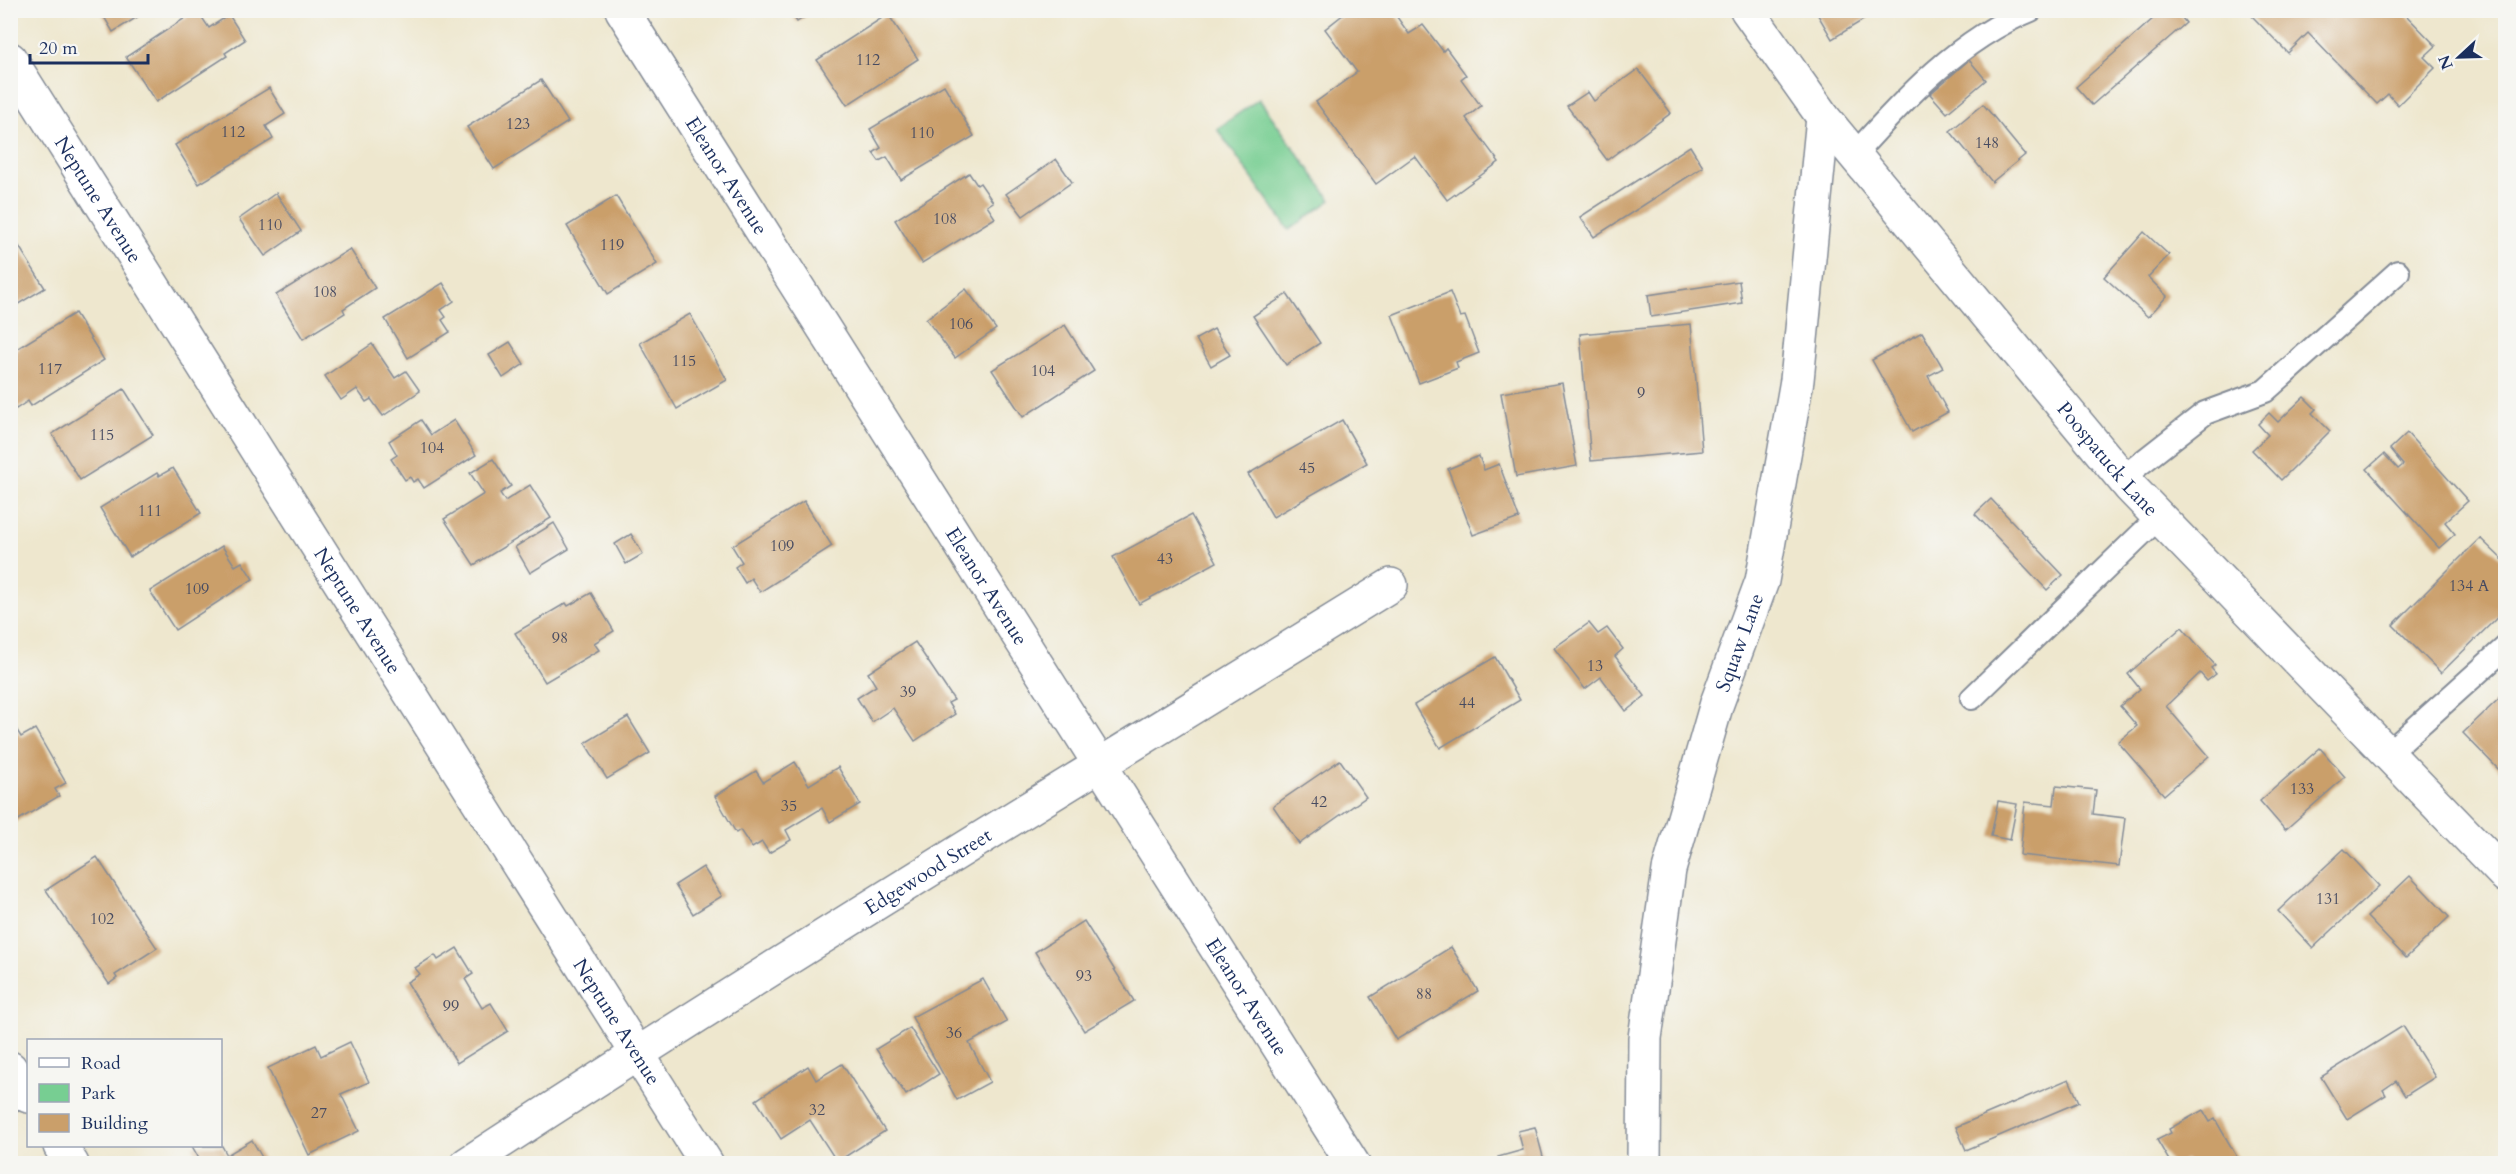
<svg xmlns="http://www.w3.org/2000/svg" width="2516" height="1174" viewBox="0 0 2516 1174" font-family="Cardo,serif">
	<rect width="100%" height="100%" fill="#f6f6f2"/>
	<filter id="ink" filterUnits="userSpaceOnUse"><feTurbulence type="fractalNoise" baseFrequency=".0167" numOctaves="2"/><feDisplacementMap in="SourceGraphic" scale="12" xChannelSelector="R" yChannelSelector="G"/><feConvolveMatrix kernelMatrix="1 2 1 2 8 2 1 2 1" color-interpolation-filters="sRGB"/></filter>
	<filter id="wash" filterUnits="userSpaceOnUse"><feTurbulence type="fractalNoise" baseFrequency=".008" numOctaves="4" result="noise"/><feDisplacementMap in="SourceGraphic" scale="24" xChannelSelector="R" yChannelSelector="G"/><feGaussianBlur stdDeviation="1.35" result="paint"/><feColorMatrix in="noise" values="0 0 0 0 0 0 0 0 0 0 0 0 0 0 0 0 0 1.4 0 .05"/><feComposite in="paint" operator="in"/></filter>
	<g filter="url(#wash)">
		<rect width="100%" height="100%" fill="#eee7ce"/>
		<!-- green -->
		<polygon fill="#77ce92" stroke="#497e78" stroke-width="1.5" points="1259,99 1331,200 1289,230 1217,129"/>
		<g id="blocks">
			<!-- building -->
			<g fill="#ca9f6a">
				<polygon points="100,10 149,10 113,32"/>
				<polygon points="197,10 209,28 229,15 245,40 225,53 227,56 156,102 126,57"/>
				<polygon points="441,10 457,10 446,18"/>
				<polygon points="789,10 815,10 797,22"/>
				<polygon points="1349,10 1392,10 1409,34 1423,25 1443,51 1446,48 1466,75 1461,79 1481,106 1466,118 1499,162 1447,200 1415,156 1376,184 1316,102 1357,72 1325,29"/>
				<polygon points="1815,10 1867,10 1870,16 1832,39"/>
				<polygon points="2163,10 2176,10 2186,23 2092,105 2076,87"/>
				<polygon points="2257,10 2401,10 2436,46 2424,57 2435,68 2398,105 2388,94 2377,104 2308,33 2288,53 2252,16"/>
				<polygon points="888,14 918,59 847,105 817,60"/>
				<polygon points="1969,60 1986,80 1947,113 1930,94"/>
				<polygon points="1638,69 1671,113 1607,160 1567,106 1588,92 1594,101"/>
				<polygon points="541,80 568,122 494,169 467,127"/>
				<polygon points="944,85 974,136 901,180 887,157 879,161 873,153 881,148 870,129"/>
				<polygon points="269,88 285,114 266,126 273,139 199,184 175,145"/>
				<polygon points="1983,104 2025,155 1992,182 1950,131"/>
				<polygon points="1690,146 1703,167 1594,237 1580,217"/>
				<polygon points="1056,159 1072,182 1023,216 1006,194"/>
				<polygon points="969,173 977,185 980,183 993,202 987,206 995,218 922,263 895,220"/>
				<polygon points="276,193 301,231 265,256 239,219"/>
				<polygon points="616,196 657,264 608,294 567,226"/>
				<polygon points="2144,232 2169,255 2148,277 2167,296 2148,317 2104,277"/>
				<polygon points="17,243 45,288 10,309 10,247"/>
				<polygon points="350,249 375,288 343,309 345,313 303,339 276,295"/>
				<polygon points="1739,281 1742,303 1651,317 1648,295"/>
				<polygon points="443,283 454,301 441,310 446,317 442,320 450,332 408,358 385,319"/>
				<polygon points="966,289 996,329 955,358 926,319"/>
				<polygon points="1450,292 1460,317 1465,316 1479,353 1456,362 1458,368 1419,383 1392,315"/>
				<polygon points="1287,294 1320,343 1286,365 1253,316"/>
				<polygon points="75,313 104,360 31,406 28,401 16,409 10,401 10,383 13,382 10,377 10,353"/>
				<polygon points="690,314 727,380 677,409 640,343"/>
				<polygon points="1691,324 1702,451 1591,461 1580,334"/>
				<polygon points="1065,325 1094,371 1023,417 992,370"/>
				<polygon points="1214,329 1230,355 1211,366 1196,339"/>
				<polygon points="1922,332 1943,368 1928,376 1948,412 1912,432 1872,360"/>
				<polygon points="510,342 524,364 503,378 489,355"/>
				<polygon points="372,344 395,378 406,371 420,391 383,416 371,399 366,402 357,389 341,400 325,376"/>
				<polygon points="1562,383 1577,466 1516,477 1501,393"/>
				<polygon points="124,389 153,435 80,480 52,434"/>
				<polygon points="2304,397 2316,409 2312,413 2330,431 2281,480 2252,450 2268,435 2258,424 2269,413 2278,422"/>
				<polygon points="421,420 431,435 454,420 476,455 424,488 418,479 413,482 410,477 405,480 391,459 397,455 389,441"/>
				<polygon points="1342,420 1367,463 1273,517 1248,474"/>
				<polygon points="2407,433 2468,501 2445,522 2455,534 2439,548 2367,469 2384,454 2398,469 2403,465 2390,449"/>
				<polygon points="1479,456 1484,470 1499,464 1519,518 1473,535 1448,469"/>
				<polygon points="493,459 511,486 500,493 505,501 530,485 551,518 474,565 444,519 484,494 470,473"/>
				<polygon points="173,468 201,513 130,557 100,508 157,473 159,476"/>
				<polygon points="1991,499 2063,575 2047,590 1975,514"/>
				<polygon points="804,501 832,546 760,592 751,578 745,583 735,567 742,562 732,546"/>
				<polygon points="1191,515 1217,562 1139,604 1113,557"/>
				<polygon points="554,523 569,549 530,573 515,547"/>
				<polygon points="631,534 643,554 626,564 615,544"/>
				<polygon points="2480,538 2506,563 2506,609 2441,673 2393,625"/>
				<polygon points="222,546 235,566 242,562 253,579 175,630 150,591"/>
				<polygon points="591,593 614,631 594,643 599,650 545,682 515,633 566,603 568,606"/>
				<polygon points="1589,623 1598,634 1607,628 1623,649 1615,656 1645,696 1626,711 1601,677 1585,689 1554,648"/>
				<polygon points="2182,627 2215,665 2211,668 2216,674 2207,681 2200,673 2166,706 2209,756 2164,795 2118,742 2137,726 2120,706 2140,689 2128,674"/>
				<polygon points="915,642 954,700 948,703 955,714 915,741 893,708 872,722 857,698 876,686 868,673"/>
				<polygon points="1495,657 1520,700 1440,748 1414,705"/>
				<polygon points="2506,692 2506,774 2504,775 2463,733"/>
				<polygon points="628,717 650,753 607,779 585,743"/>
				<polygon points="10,719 21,737 35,729 66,783 55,789 59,796 10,825"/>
				<polygon points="2320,748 2345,777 2285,830 2260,801"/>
				<polygon points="1340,760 1366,797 1299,844 1273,806"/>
				<polygon points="795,762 809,785 838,767 860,804 830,822 822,808 786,830 791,840 769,853 762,842 752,848 740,830 736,833 715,796 756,771 763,782"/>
				<polygon points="2056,786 2096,790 2093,814 2125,818 2119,866 2020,855 2025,802 2054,805"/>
				<polygon points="1998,801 2017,804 2010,840 1991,836"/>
				<polygon points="2344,849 2379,886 2313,948 2278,911"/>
				<polygon points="97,857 157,948 115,975 117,978 109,984 46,890"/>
				<polygon points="703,867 722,896 693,914 675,885"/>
				<polygon points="2410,876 2449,917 2406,958 2367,917"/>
				<polygon points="1084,921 1134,1001 1084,1031 1035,952"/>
				<polygon points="1451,947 1478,991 1396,1040 1370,997"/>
				<polygon points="457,948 473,974 465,979 482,1008 491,1003 508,1031 457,1063 407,982 420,974 415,968 435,955 438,960"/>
				<polygon points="983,979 1007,1022 969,1043 990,1082 957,1100 912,1017"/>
				<polygon points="2403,1026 2435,1077 2405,1096 2396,1081 2383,1090 2386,1095 2347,1119 2321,1077"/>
				<polygon points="910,1028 939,1074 906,1095 876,1049"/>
				<polygon points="350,1042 369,1082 341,1094 359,1131 309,1155 268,1068 316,1045 321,1056"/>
				<polygon points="842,1064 885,1131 837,1162 810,1120 781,1139 756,1100 808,1066 816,1080"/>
				<polygon points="2069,1079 2079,1102 1966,1150 1956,1127"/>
				<polygon points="2203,1110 2210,1122 2215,1119 2241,1164 2188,1164 2185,1159 2177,1164 2171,1164 2157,1140 2171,1133 2169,1129"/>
				<polygon points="1535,1127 1545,1164 1499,1164 1498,1157 1523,1150 1518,1131"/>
				<polygon points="252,1140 264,1161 260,1164 202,1164 192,1146 222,1146 227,1155"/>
			</g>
		</g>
	</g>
	<g filter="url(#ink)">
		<use href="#blocks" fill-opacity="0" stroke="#848b96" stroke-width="1.5"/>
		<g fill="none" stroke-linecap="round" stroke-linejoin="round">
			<!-- lane casing -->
			<g stroke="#848b96" stroke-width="26">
				<g id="lane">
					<path d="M1854 155C1904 99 1959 39 2031 10"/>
					<polyline points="2122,478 2205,413 2265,391 2398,272"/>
					<polyline points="1972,698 2159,517"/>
					<polyline points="2388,753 2506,647"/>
				</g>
			</g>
			<!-- street casing -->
			<g stroke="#848b96" stroke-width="36">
				<g id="street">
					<path id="s1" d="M622 10 1353 1164"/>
					<path id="s2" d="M1747 10 1823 117 2130 487 2506 876"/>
					<path id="s3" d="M10 59 707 1164"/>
					<polyline points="10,1068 28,1096"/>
					<polyline points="60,1146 72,1164"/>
					<path id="s4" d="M467 1164C771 965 1082 776 1391 585"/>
					<path id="s5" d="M1644 1164 1645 1038 1669 870 1717 703 1762 581 1797 380 1823 117"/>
				</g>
			</g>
			<!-- lane -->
			<use href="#lane" stroke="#fff" stroke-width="22"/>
			<!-- street -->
			<use href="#street" stroke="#fff" stroke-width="33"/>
		</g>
	</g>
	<g text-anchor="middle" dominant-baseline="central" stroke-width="4.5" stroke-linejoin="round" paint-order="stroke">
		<!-- number labels -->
		<g font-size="16" fill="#474b61">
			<text x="868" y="60">112</text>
			<text x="518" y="124">123</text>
			<text x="233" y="132">112</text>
			<text x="922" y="133">110</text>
			<text x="1987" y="143">148</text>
			<text x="945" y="219">108</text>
			<text x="270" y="225">110</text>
			<text x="612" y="245">119</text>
			<text x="325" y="292">108</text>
			<text x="961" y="324">106</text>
			<text x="684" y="361">115</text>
			<text x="50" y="369">117</text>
			<text x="1043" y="371">104</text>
			<text x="1641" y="393">9</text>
			<text x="102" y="435">115</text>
			<text x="432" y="448">104</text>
			<text x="1307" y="468">45</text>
			<text x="150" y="511">111</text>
			<text x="782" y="546">109</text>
			<text x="1165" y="559">43</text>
			<text x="2469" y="586">134 A</text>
			<text x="197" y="589">109</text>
			<text x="560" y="638">98</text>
			<text x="1595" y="666">13</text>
			<text x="908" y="692">39</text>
			<text x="1467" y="703">44</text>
			<text x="2302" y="789">133</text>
			<text x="1319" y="802">42</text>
			<text x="789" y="806">35</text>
			<text x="2328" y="899">131</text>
			<text x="102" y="919">102</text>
			<text x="1084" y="976">93</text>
			<text x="1424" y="994">88</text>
			<text x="451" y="1006">99</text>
			<text x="954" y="1033">36</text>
			<text x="817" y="1110">32</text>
			<text x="319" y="1113">27</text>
		</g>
		<!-- street labels -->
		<g font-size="20" fill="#1b2f5e" stroke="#f6f6f2">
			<text stroke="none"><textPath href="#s1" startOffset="196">Eleanor Avenue</textPath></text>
			<text stroke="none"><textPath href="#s3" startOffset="166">Neptune Avenue</textPath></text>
			<text stroke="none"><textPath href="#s2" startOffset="576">Poospatuck Lane</textPath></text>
			<text stroke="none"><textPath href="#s1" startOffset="682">Eleanor Avenue</textPath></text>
			<text stroke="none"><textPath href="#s3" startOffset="652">Neptune Avenue</textPath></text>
			<text stroke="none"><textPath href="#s5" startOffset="534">Squaw Lane</textPath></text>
			<text stroke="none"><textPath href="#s4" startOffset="546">Edgewood Street</textPath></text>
			<text stroke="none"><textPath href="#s1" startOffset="1168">Eleanor Avenue</textPath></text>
			<text stroke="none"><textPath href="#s3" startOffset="1138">Neptune Avenue</textPath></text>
		</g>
	</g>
	<!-- margin -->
	<rect width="2516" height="1174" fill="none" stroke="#f6f6f2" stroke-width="36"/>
	<!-- legend -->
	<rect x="27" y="1039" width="195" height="108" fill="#f6f6f2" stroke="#9ea6b7" stroke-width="1.5"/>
	<rect x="39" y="1058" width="30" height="9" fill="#ffffff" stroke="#9ea6b7" stroke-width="1.5"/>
	<text x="81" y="1069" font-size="18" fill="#1b2f5e">Road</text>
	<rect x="39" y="1084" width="30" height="18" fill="#77ce92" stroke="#9ea6b7" stroke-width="1.5"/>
	<text x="81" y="1099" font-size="18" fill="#1b2f5e">Park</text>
	<rect x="39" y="1114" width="30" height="18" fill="#ca9f6a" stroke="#9ea6b7" stroke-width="1.5"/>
	<text x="81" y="1129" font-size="18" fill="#1b2f5e">Building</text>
	<!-- north arrow -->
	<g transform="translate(2459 57) rotate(248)" stroke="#f6f6f2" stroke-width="4.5" paint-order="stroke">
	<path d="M0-4.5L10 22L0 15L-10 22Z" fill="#1b2f5e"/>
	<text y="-9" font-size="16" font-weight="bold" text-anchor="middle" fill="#1b2f5e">N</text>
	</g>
	<!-- scale -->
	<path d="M30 54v9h118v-9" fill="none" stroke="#1b2f5e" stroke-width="3"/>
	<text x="39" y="54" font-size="18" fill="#1b2f5e" stroke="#f6f6f2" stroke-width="4.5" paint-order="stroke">20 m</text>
</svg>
